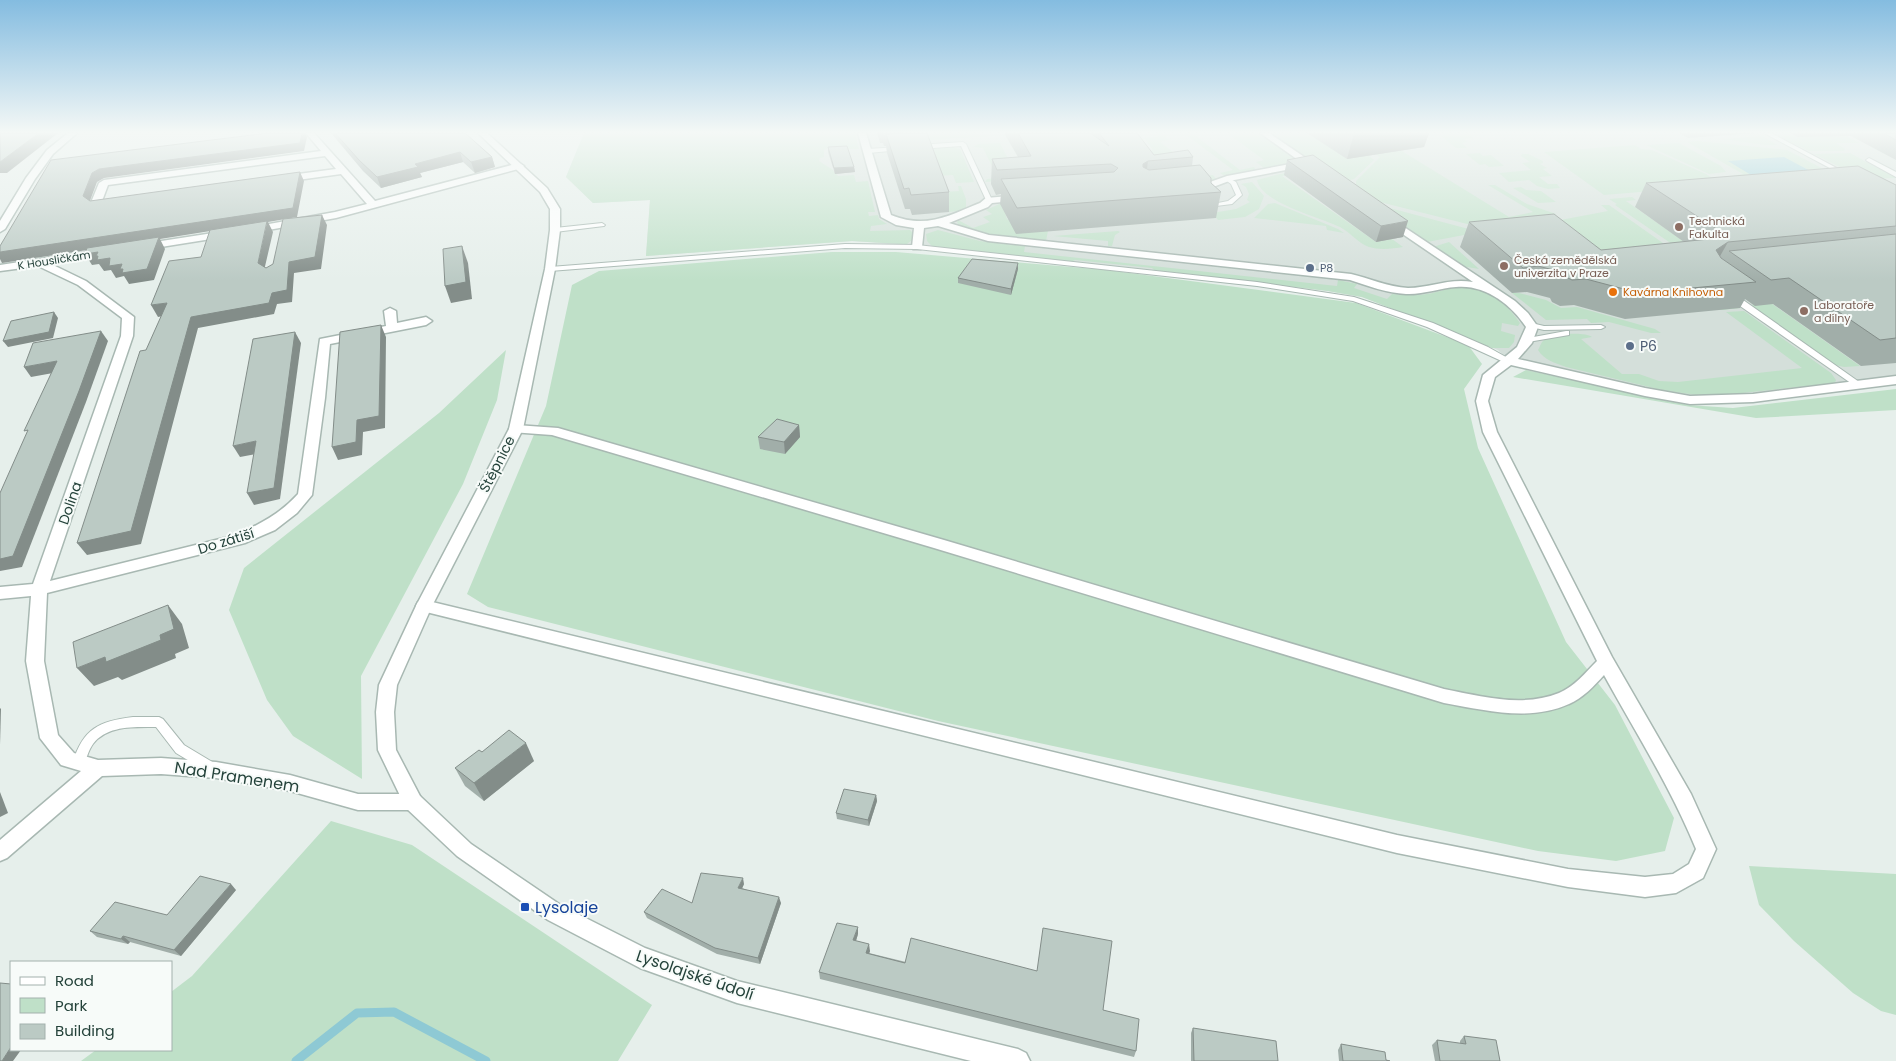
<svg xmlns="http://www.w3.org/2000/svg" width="1896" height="1061" viewBox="0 0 1896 1061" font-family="Poppins,sans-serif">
	<rect width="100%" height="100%" fill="#e6efeb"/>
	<!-- built -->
	<polygon fill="#d4dfda" points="584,133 1896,133 1896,382 1690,400 1509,361 1498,350 1413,316 1362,297 1328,291 1200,275 868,242 852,241 646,256 650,200 593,203 566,177"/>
	<!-- green -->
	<g fill="#bfe0c8">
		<polygon points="584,133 855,133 859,149 839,149 833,146 824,150 824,157 820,158 819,161 833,170 838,176 854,175 856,182 868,181 875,212 868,212 869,216 878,215 879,219 887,224 871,226 870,231 910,230 913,233 912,240 907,244 900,244 852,241 646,256 650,200 593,203 566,177"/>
		<polygon points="926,133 974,133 992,136 929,140"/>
		<polygon points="1155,133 1161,133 1169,140 1160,142 1204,176 1213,175 1216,179 1211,182 1152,157 1147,151 1153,150 1145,139 1138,138 1158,137"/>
		<path d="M1184 133H1192L1240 170 1254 167 1256 170C1248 175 1228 180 1220 173L1233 170Z"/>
		<polygon points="1227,133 1258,133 1299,163 1264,168 1256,162 1264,160"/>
		<polygon points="1271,133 1307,133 1368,155 1374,160 1354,179 1342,182"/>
		<polygon points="1443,133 1468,134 1474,138 1464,139 1467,142 1462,143 1467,148 1456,148 1441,136 1447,136"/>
		<polygon points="1780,133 1787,133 1797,137 1841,133 1859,143 1836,143 1845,149 1844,151 1809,151 1780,137 1786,136"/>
		<polygon points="1762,136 1777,145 1766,145 1722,139"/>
		<polygon points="1384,140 1509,217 1533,212 1488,185 1495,185 1527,204 1556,214 1554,217 1491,230 1372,200 1356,187 1356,181 1380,157 1376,154"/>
		<polygon points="1698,141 1787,150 1837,176 1743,183 1730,176 1743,174 1687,142"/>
		<polygon points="1000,143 1019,180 985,182 987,179 998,178 983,148 973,147 978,144"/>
		<polygon points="1679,143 1721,166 1726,172 1709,174 1646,145"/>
		<polygon points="1635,145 1641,149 1652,150 1706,174 1723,185 1604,195 1544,152"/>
		<polygon points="952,147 960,149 974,182 956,183 953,175 937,176 914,149"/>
		<polygon points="1480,153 1483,156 1491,155 1504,166 1489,167 1485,164 1480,165 1466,154"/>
		<polygon points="1850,153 1896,178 1863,179 1814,154"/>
		<polygon points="1522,154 1528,154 1543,161 1543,163 1540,164 1547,168 1543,169 1552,176 1539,177 1548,184 1557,184 1560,188 1548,189 1537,186 1529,180 1509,182 1499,173 1531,170 1522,163 1530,162 1521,156"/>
		<path d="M1304 170 1306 171 1282 176 1376 242 1392 239 1403 247C1392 249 1379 250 1369 247 1358 243 1350 232 1340 227 1320 217 1261 203 1257 180L1280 174Z"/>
		<polygon points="1252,182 1264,196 1259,209 1245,217 1218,220 1212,213 1236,209 1250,202 1247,200 1249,194 1246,187 1241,184"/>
		<polygon points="958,186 961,186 966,199 966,210 949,212 943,192 959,191"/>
		<polygon points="1521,187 1526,190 1541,191 1556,202 1538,203 1513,188"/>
		<polygon points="1632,197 1636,200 1626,201 1696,250 1707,268 1615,205 1617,204 1609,199"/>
		<path d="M1008 200 1005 213 1007 219 1048 231 1046 241C1027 239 969 236 957 223L958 220 973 228 990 222 983 217 992 214 986 210Z"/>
		<polygon points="1275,203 1338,229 1344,233 1327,230 1326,226 1254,218 1268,204"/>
		<polygon points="1371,203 1480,232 1427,242"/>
		<polygon points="1601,205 1609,205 1704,272 1741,308 1722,310 1601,265 1550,222 1608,211"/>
		<path d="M938 230 980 241 1025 246 1024 252 1337 286 1338 280 1357 284 1354 288 1387 299 1392 294C1404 295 1416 296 1427 294 1439 292 1451 287 1462 287 1487 287 1507 304 1520 323L1518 326 1502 323 1501 331 1515 335 1514 342 1509 348H1492L1362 297 1328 291 1154 270 1152 268 1075 260 1071 262 933 247 927 241 926 234Z"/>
		<polygon points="1118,231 1120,232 1115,235 1112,246 1108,246 1108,241 1053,236"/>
		<polygon points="1449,242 1479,269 1461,266 1433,247"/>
		<polygon points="832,252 896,252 1107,270 1356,303 1468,345 1482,364 1464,389 1478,448 1566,642 1615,705 1674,818 1665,851 1616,861 1538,851 938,721 488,607 467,594 546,406 572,285 599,271"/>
		<polygon points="1727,272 1860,366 1844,367 1835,365 1751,307 1753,305"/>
		<polygon points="1512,293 1519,293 1546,300 1561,308 1577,307 1655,329 1661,333 1651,333 1609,322 1591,323 1587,319 1546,320"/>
		<path d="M1744 311 1831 373 1836 380 1835 383 1723 395 1703 396 1662 390 1566 367C1555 363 1544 360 1538 350 1540 347 1541 342 1544 340 1552 334 1584 331 1592 337L1581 339 1622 374H1639L1659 381 1678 382 1802 368 1726 312Z"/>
		<polygon points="506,350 497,400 463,484 361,676 362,779 293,736 267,700 229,610 244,568 439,413"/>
		<polygon points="1526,370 1688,405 1733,408 1896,389 1896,410 1756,418 1513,377"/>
		<polygon points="331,821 412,845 652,1005 618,1061 81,1061 96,1050 171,1050 171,992 192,976"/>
		<polygon points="1749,866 1896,874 1896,1015 1881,1011 1853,993 1794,941 1759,905"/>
	</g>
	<!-- water -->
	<polygon fill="#8ec9d4" points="1784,157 1814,173 1756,178 1728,161"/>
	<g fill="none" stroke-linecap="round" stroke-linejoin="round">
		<!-- stream -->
		<polyline stroke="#8ec9d4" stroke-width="9" points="296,1061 357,1013 394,1012 486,1061"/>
		<!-- service casing -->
		<g stroke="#a8b8b2" stroke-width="2">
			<g id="service">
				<polygon points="1764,133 1771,133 1846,173 1841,174"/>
				<polygon points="963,142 966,144 992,200 991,201 986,200 961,146 918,149 915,147 918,145"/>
				<polygon points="899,147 902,149 901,150 868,153 865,151 868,149"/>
				<polygon points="1869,158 1896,172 1896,177 1867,161 1866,160"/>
				<polygon points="1227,177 1236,182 1242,195 1232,204 1208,207 1208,205 1228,201 1236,195 1231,184 1224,179"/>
				<polygon points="602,223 605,225 604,226 555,232 552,230 555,228"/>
				<polygon points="845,244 917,245 1257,282 1354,297 1433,323 1488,347 1513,361 1512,363 1506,363 1427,327 1353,301 1257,286 917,249 845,248 550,271 546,269 550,267"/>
				<polygon points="1730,295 1736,295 1862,384 1858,387 1855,386 1730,299"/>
				<polygon points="1527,322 1544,326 1601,325 1605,327 1601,329 1544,330 1527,326"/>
				<polygon points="1566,331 1569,331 1569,335 1528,342 1524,340 1528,338"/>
				<path d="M133 717H159L163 719 184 745 214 763 216 767 214 771 210 772 206 771 176 753 156 727C135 727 107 725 93 744 88 751 87 758 83 766L79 767 75 766 73 762C83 729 99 721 133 717Z"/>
			</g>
		</g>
		<!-- minor casing -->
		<g stroke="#a8b8b2" stroke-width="3">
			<g id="minor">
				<polygon points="68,133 77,133 53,154 35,179 5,229 0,232 0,221 26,178 47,150"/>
				<polygon points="306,133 314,133 375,201 519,163 524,166 522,168 336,218 251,233 247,232 246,230 247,228 335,212 367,204 341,174 283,182 278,179 283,176 336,169 325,156 108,185 102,201 113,201 113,205 95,208 90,205 99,183 104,180 321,151"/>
				<path d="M858 133H866L891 215C926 229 948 216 980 203L986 198 1021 195 1024 196V200L992 203 988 207 949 223 989 235 1351 274C1369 278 1388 287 1408 288 1431 288 1448 278 1473 282L1385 222V218L1389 217 1515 301 1528 313 1538 327 1532 343 1518 359 1645 388 1690 396 1753 394 1896 376V384L1753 402 1690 404 1645 396 1511 365 1495 377 1488 401 1497 432 1612 657 1691 794 1716 849 1703 878 1676 893 1645 897 1568 887 1397 853 418 610 416 606 418 602 424 600 1397 835 1568 869 1645 877 1673 874 1689 864 1696 849C1671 788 1636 733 1604 675 1594 686 1583 698 1569 704 1530 722 1484 710 1444 703L934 548 552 435 511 432 509 429 511 426 516 425 558 428 944 540 1444 689C1480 696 1522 708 1559 693 1574 687 1586 672 1597 661L1483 432 1476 401 1483 375 1517 347 1526 327C1511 304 1484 284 1456 287 1440 288 1422 295 1406 294 1387 293 1368 286 1350 280L988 241 938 226 924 228 922 247 921 249H913L912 247 914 228 896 225 881 217Z"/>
				<polygon points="1260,133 1269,133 1322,169 1317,172 1307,166 1229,181 1213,187 1210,186 1210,182 1227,176 1301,162"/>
				<polygon points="226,231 230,232 231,234 230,236 142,250 137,247 142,244"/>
				<path d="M105 249 110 252 109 254 51 264 86 281 134 317 133 336 50 581 236 535C260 524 280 514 298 494L320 339 386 326 384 311 390 308 396 311 397 323 426 317 432 321 426 325 330 344 325 398 312 495 297 513 275 530 245 543 47 593 44 661 58 735 74 753 98 760 161 758 216 762 290 775 358 794H413L420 796 423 802 420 808 413 810H358L290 791 216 778 161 774 102 776 7 858 0 861V840L81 771 61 765 40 738 26 661 31 596 0 599V587L33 584 121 336 122 318 78 285 38 266 0 271V265Z"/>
			</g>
		</g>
		<!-- tertiary casing -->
		<g stroke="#a8b8b2" stroke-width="3">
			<polygon id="tertiary" points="478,133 487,133 547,188 560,209 560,230 555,269 523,429 432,606 397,685 394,712 396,750 420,796 471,844 562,906 645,948 737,981 1018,1049 1026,1053 1030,1061 971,1061 737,1003 640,968 548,920 457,856 406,808 378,750 376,712 379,685 416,606 509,429 545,269 550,230 550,209 540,192"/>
		</g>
		<!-- service -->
		<use href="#service" fill="#fff" fill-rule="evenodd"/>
		<!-- minor -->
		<use href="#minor" fill="#fff" fill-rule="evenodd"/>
		<!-- tertiary -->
		<use href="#tertiary" fill="#fff" fill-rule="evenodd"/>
	</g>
	<!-- wall -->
	<g fill="#a1aea9">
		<polygon points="331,133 465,133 492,157 495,167 475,173 463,162 420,173 422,177 381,188 363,171"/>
		<polygon points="877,133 927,133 949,192 949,212 912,215 910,209 905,209 887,153 886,146 884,146 883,143 880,143"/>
		<polygon points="1004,133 1137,133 1154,155 1193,157 1192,166 1221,192 1216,218 1016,234 1000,204 1001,194 996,195 991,184 992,159 1018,157"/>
		<polygon points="1307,133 1429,133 1424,147 1347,159"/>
		<polygon points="1679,133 1760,133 1688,138"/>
		<polygon points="1790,133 1896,133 1896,160 1851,136 1797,137"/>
		<polygon points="828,147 854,167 855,172 835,174 828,152"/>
		<polygon points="1287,160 1403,237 1376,242 1284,175"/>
		<polygon points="1646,183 1896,185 1896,363 1861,366 1773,304 1755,306 1745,299 1740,308 1625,319 1574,305 1560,306 1552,302 1550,298 1527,292 1512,293 1460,247 1469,222 1601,250 1684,242 1635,207"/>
		<polygon points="1018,269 1011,295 958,283 958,278"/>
		<polygon points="799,425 800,437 785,454 760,449 758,437"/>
		<polygon points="482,752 534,761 484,801 465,786 455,768"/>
		<polygon points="876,795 877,801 869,826 837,819 836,813"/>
		<polygon points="744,884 742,888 781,903 760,964 717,954 647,918 644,912 692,903"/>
		<polygon points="236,890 181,956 130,942 128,944 97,937 90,931 167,915"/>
		<polygon points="858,934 856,941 870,951 869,953 1103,1010 1136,1051 1134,1057 820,979 819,972"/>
		<polygon points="1193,1028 1278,1061 1191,1061 1191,1033"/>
		<polygon points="1464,1036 1500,1061 1435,1061 1432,1045 1437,1040 1460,1044 1460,1041"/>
		<polygon points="1341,1044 1386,1060 1390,1061 1339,1061 1338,1050"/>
	</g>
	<!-- shaded-wall -->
	<g fill="#838d89">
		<polygon points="39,133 58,133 7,173 0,173 0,162"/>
		<polygon points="302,133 305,133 307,137 304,151 104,178 97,182 88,206 83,196 92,173 99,169"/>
		<polygon points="1354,133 1429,133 1424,147 1347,159"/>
		<polygon points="460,152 463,162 420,173 422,177 381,188 377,177 415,164"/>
		<polygon points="492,157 495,167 475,173 471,162"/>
		<polygon points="1148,161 1145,185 1143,164"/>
		<polygon points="854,167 855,172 835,174 834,168"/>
		<polygon points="300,172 304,181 297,217 268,222 273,232 263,275 258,263 267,222 160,239 165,249 154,280 129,284 124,276 116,278 111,270 104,271 99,264 92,265 85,254 159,239 2,263 0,259 0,252"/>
		<polygon points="322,215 327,225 321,269 294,273 292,302 277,304 274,314 198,328 141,544 87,555 77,543 191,317 272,293 289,262"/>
		<polygon points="1408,221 1403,237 1376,242 1381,226"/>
		<polygon points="1728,242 1714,267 1716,250"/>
		<polygon points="462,246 468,263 472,299 451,303 445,286"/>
		<polygon points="1018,263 1018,269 1011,295 1011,289"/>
		<polygon points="167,303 173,314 158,317 151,305"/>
		<polygon points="54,312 58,318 53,338 8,347 3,341"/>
		<polygon points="381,325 386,337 385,428 363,432 362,455 338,460 332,447 357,420"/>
		<polygon points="101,331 108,341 86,402 22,567 0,571 0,559"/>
		<polygon points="295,332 301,343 280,499 254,505 247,493"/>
		<polygon points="57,361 64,371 31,377 24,367"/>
		<polygon points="799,425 800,437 785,454 784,442"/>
		<polygon points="256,441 262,453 240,457 233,446"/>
		<polygon points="168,605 182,624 189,648 175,654 176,658 122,680 118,677 94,686 77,668 160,635"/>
		<polygon points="0,708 1,709 0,745"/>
		<polygon points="526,743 534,761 484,801 474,783"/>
		<polygon points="0,792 8,813 0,817"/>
		<polygon points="876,795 877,801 869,826 868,820"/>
		<polygon points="743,878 744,884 740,893 738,888"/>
		<polygon points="231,884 236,890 181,956 174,950"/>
		<polygon points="779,897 781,903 760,964 758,958"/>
		<polygon points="858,927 858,934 854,947 853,940"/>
		<polygon points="123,936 130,942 128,944 121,939"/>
		<polygon points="869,944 870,951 867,960 866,953"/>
		<polygon points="11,1047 11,1050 21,1050 13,1061 2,1061"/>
	</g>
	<!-- building -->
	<g fill="#bbcac4" stroke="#838d89">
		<polygon points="0,133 39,133 0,162"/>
		<polygon points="268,133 302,133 300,143 99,169 92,173 83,196 90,201 300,172 293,208 0,252 0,246 51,160"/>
		<polygon points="335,133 465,133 492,157 471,162 460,152 415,164 418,167 377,177 359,160"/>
		<polygon points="879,133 903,133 886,134 887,136 884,136 883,133"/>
		<polygon points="903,133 927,133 949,192 911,195 909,188 904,189 886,134"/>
		<polygon points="1018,133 1090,133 1109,146 1099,133 1137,133 1154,155 1188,150 1193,157 1148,161 1143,164 1143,167 1149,170 1200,165 1211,178 1211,183 1221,192 1017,208 1001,179 1114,172 1118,168 1111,164 997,170 992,159 1031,156"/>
		<polygon points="1883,133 1896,133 1896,140"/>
		<polygon points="847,146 854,167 834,168 828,147"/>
		<polygon points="1313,155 1408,221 1381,226 1287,160"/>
		<polygon points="1858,166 1896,185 1896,226 1728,242 1716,250 1721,258 1756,282 1639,293 1586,279 1572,280 1564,276 1561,272 1538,266 1523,268 1469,222 1554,214 1601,250 1729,237 1646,183"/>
		<polygon points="322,215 315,257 289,262 287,290 272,293 269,303 191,317 131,531 77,543 140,351 146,350 167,303 151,305 169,261 201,257 210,230 267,221 258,263 266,268 273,264 283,219"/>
		<polygon points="1896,234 1896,338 1880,340 1789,278 1771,280 1729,251"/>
		<polygon points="159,237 147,269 122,273 123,269 120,269 122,264 109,266 110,258 97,260 98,256 96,256 98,252 85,254 87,248"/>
		<polygon points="462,246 466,282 445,286 443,249"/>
		<polygon points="972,259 1018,263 1011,289 958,278"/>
		<polygon points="54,312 49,332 3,341 11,321"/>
		<polygon points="381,325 379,416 357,420 356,442 332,447 340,332"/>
		<polygon points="101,331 79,391 13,556 0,559 0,493 28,430 24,431 57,361 24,367 33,343"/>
		<polygon points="295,332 274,488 247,493 256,441 233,446 253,339"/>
		<polygon points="777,419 799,425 784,442 758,437"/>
		<polygon points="168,605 174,629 160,635 161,640 106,662 105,657 77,668 73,642"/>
		<polygon points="509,730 526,743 474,783 455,768 479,750 482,752"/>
		<polygon points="844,789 876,795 868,820 836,813"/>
		<polygon points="701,873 743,878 738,888 779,897 758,958 715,948 644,912 662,889 692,903"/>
		<polygon points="200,876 231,884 174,950 123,936 121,939 90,931 115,902 167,915"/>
		<polygon points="837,923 858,927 853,940 869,944 866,953 905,963 911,938 1037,971 1043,928 1112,941 1103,1010 1139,1019 1136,1051 819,972"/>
		<polygon points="0,983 11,984 11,1047 2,1061 0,1061"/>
		<polygon points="1193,1028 1276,1041 1278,1061 1194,1061"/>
		<polygon points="1464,1036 1496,1040 1500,1061 1440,1061 1437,1040 1466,1044"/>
		<polygon points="1341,1044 1385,1052 1386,1060 1390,1061 1343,1061"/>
	</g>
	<!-- sky -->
	<linearGradient id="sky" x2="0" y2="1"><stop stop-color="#84bce0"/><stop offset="0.47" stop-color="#f4f8f6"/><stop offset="1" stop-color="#f4f8f6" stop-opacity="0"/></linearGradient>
	<rect width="1896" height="281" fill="url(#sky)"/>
	<!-- markers -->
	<g fill="#8d6e63" stroke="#f7fbf9" stroke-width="2">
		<circle cx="1679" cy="227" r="5"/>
		<circle cx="1504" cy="266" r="5"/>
		<circle cx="1804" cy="311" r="5"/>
	</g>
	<g fill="#5c6f8a" stroke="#f7fbf9" stroke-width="2">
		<circle cx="1310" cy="268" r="5"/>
		<circle cx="1630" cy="346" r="5"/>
	</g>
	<circle fill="#e8710a" stroke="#f7fbf9" stroke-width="2" cx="1613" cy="292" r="5"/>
	<rect fill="#1a4fb4" stroke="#f7fbf9" stroke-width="2" x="520" y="902" width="10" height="10" rx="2.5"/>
	<g text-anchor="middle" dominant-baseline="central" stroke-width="4" stroke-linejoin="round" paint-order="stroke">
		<!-- far-education labels -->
		<g font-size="11" fill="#785e54" stroke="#f7fbf9" text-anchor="start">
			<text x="1689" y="221">Technická<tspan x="1689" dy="13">Fakulta</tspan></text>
			<text x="1514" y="260">Česká zemědělská<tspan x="1514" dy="13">univerzita v Praze</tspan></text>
			<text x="1814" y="305">Laboratoře<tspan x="1814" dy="13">a dílny</tspan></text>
		</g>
		<!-- far-street labels -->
		<g font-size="11" fill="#24423a" stroke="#f7fbf9">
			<text transform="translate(54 260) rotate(-9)">K Housličkám</text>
		</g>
		<!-- far-service labels -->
		<g font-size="11" fill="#4e5e75" stroke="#f7fbf9" text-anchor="start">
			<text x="1320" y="268">P8</text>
		</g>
		<!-- far-food labels -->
		<g font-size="11" fill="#c56008" stroke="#f7fbf9" text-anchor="start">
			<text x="1623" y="292">Kavárna Knihovna</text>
		</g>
		<!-- service labels -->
		<g font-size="14" fill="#4e5e75" stroke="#f7fbf9" text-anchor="start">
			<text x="1640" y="346">P6</text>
		</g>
		<!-- street labels -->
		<g font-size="14" fill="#24423a" stroke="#f7fbf9">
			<text transform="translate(497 464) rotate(-63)">Štěpnice</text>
			<text transform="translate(70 503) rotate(-71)">Dolina</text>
			<text transform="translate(226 541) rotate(-17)">Do zátiší</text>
		</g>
		<!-- near-street labels -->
		<g font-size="16" fill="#24423a" stroke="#f7fbf9">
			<text transform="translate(237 777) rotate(9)">Nad Pramenem</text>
			<text transform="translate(695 975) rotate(19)">Lysolajské údolí</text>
		</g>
		<!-- near-transit labels -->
		<g font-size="16" fill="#164399" stroke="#f7fbf9" text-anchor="start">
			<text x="535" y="907">Lysolaje</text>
		</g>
	</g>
	<!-- legend -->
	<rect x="10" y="961" width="162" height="90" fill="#f7fbf9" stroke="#a3b1ad"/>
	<rect x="20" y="977" width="25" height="8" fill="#ffffff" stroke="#a3b1ad"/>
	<text x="55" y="986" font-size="15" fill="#24423a">Road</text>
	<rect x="20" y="998" width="25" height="15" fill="#bfe0c8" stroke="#a3b1ad"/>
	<text x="55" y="1011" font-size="15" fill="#24423a">Park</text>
	<rect x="20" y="1024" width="25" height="15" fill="#bbcac4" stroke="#a3b1ad"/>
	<text x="55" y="1036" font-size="15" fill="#24423a">Building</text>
</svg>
